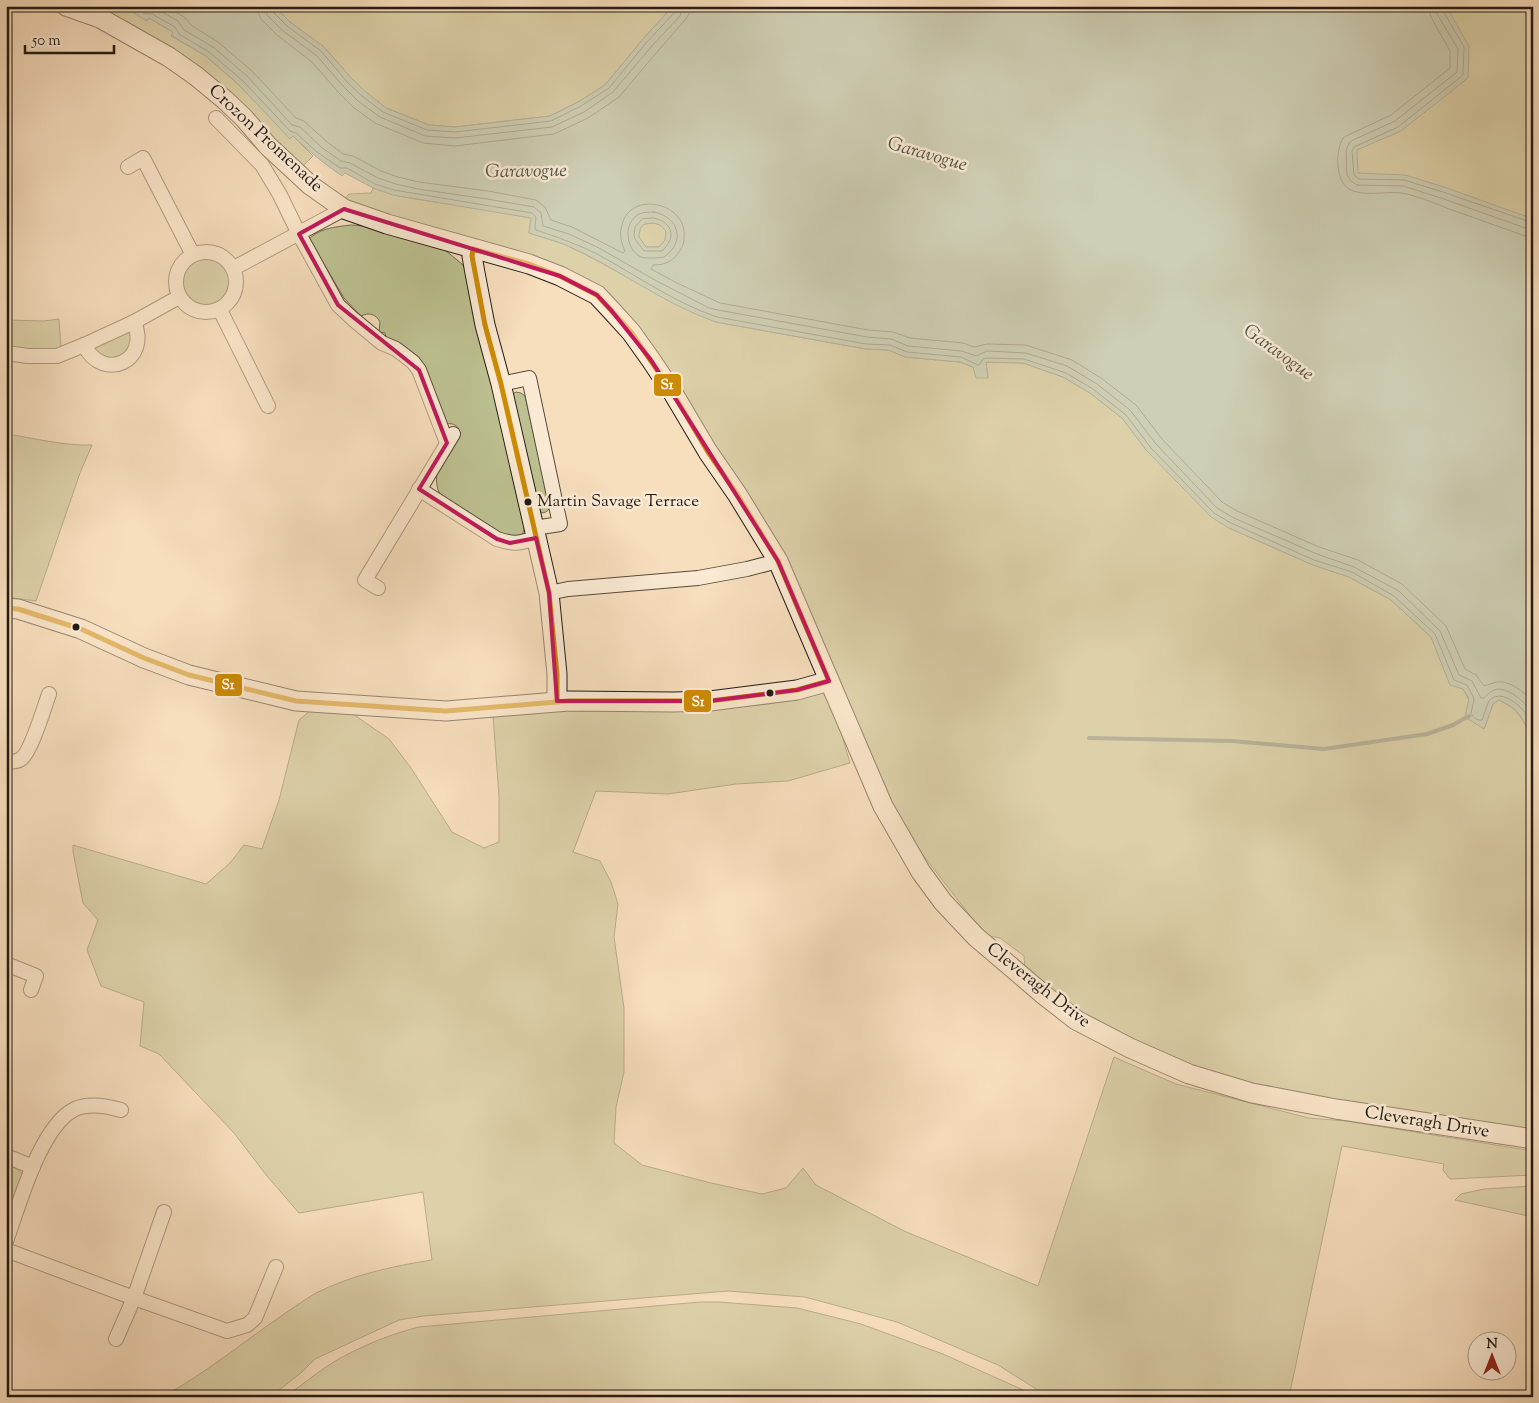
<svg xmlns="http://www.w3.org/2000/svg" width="1539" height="1403" viewBox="0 0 1539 1403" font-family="'Sorts Mill Goudy',serif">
	<rect width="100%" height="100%" fill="#f7debd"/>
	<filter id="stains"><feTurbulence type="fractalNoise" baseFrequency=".004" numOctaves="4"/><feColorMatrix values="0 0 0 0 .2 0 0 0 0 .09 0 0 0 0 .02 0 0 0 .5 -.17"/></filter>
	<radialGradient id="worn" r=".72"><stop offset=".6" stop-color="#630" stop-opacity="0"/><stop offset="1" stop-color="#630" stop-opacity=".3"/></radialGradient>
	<!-- green -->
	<g fill="#bdc191" stroke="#706e52">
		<polygon points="83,6 123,6 147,21 149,18 173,32 171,36 206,56 239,85 290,138 293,136 313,156 301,168 267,137"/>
		<polygon points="274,6 673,6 643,39 605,85 578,102 550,116 455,127 429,125 386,108 366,92 352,79 324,47 290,22"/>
		<polygon points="1055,6 1533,6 1533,371"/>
		<path d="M373 188C399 198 423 200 450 204 477 208 504 213 531 218L529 233 564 244 594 259 668 300 716 322 866 349 889 350 905 357 960 362 973 367 988 378 986 362 1023 363 1063 377 1090 393 1122 418 1147 451 1229 528 1313 565 1349 577 1391 600 1431 637 1450 684 1463 689 1484 729 1493 704 1499 700C1520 710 1523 720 1533 740V1131L1291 1093 1220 1075 1176 1060 1113 1030 1085 1014 1025 969 1024 956 1000 938 989 936 971 917 920 851 894 806 882 782 808 614 614 303 343 201 349 194 371 193Z"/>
		<polygon points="654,223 660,225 666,231 665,240 659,247 646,247 639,237 640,229 644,224"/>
		<path d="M351 225 365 226 430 244 445 250 462 264 469 275 527 522 522 535 511 538 500 534 440 495C429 471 446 453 460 433 458 423 451 423 442 424L426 371 387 341 385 333 379 332 380 322C376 314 369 312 361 316L344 298 318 254 313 252 307 241C319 228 334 227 351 225Z"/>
		<circle cx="206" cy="282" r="25"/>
		<polygon points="59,319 61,348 54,351 6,348 6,320 44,321"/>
		<path d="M130 330C137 356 108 369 93 347Z"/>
		<path d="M516 392 521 393 525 396 550 507C548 512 544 514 538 512L511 395Z"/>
		<path d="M6 434C35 438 63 446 92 445L80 473 36 601 6 597Z"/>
		<path d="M827 692 837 718 850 763 788 781 736 784 668 794 596 791 573 852 600 861 611 882 618 904 614 937 624 1008V1072L616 1107 614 1143 642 1165 711 1183 762 1194 786 1188 803 1168 816 1185 904 1231 1038 1286 1114 1057 1176 1084 1309 1118 1346 1121 1533 1151V1175L1450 1179 1443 1170 1444 1164 1342 1146 1289 1397H1049L998 1365 897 1322 805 1297 728 1291 423 1316 399 1320 315 1359 302 1372 270 1397H162C205 1374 243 1342 284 1314 295 1307 305 1299 316 1293 352 1275 393 1266 432 1260L423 1192 299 1213 267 1176 234 1133 159 1054 140 1046 144 1002 101 986 87 950 98 920 83 903 73 852V845L206 884 230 863 244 845 262 849 279 800 299 720 311 710 353 714 389 739 411 768 452 832 484 848 499 842V796L493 716 563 708 582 711 616 710H706L769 704Z"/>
		<polygon points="6,1162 22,1173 6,1217"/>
		<polygon points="1533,1186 1533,1217 1455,1200 1461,1194 1484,1189"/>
		<path d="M700 1302H719L797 1308 861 1324 943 1354 1021 1389 1032 1397H285C306 1382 327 1364 350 1353 372 1342 395 1333 419 1327Z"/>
	</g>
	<!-- water -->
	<path fill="#9ebdab" stroke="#6d7c6e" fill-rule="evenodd" d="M123 6H274L290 22 324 47 352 79 366 92 386 108 429 125 455 127 550 116 578 102 605 85 643 39 673 6H1446L1469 46 1468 78 1401 131 1357 150 1358 173 1405 175 1444 187 1533 219V740C1523 720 1521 710 1499 700L1493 704 1484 729 1465 717 1469 698 1463 689 1450 685 1431 637 1391 600 1349 577 1313 565 1229 528 1211 517 1147 451 1122 418 1090 393 1063 377 1023 363 986 362 988 378H976L973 367 960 362 905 357 888 350 866 349 716 322C663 304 617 267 566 245 554 240 541 237 529 233L531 218 393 195 373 188 345 173 342 176C324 164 309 151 293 136L290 139 239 85 206 56 171 35 173 32 149 18 147 21ZM654 223 660 225 666 231 665 240 659 247H646L639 237 640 229 644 224Z"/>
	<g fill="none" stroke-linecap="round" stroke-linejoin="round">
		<!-- shore -->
		<g stroke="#606c5e" stroke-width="1">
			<path d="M134 6 145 14H152L175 27 179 34 209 52 243 81 290 131 296 133 317 152 340 168H347L375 184 394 190 532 213 536 217 535 228 536 230C557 237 577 244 597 254 636 275 675 303 717 317L866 344 890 345 907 352 961 357 978 365 980 364 983 359 986 358 1024 359 1066 373 1093 389 1126 415 1151 448 1214 513 1231 523 1314 560 1352 572 1394 596 1435 634 1454 680 1467 685 1473 696 1474 700 1471 713C1472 717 1478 721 1482 720 1485 714 1486 706 1489 701 1500 688 1519 704 1526 714 1529 718 1530 724 1533 728"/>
			<path d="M145 6 155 8 178 21 184 30 213 47 247 76 292 125 300 127 321 147 341 161 350 163 378 178 396 184 418 189 487 199 534 207 541 213 543 226 569 234 599 248 653 279 709 308 718 310 867 337 891 339 908 346 962 351 976 356 987 351 1026 353 1067 366 1097 384 1130 410 1156 444 1217 508 1234 518 1317 554 1354 567 1399 591 1440 631 1459 675 1472 681 1481 698H1484C1487 695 1492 690 1497 689 1509 688 1528 704 1533 714"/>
			<path d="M166 6 184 17 191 25 218 42 252 71 296 118 304 121 326 141 343 154 353 156 381 171 398 177 419 182 488 191 536 200 545 207 551 220 572 227 623 253 625 251C621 242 619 235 622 225 630 190 688 202 684 238 684 242 683 246 681 249 674 261 666 265 653 265L651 269 677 283 720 303 868 330 893 332 910 338 963 343 974 347 987 344 1026 345 1072 360 1101 378 1136 405 1162 439 1222 502 1237 511 1319 547 1358 560 1402 584 1446 626 1465 669 1476 675 1484 686C1488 685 1492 683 1496 682 1510 680 1523 692 1533 701"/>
			<polyline points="257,6 258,12 261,19 277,35 312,62 339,93 353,107 375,123 423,143 455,146 554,134 588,118 619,97 657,52 685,20 689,14 690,6"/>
			<polyline points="265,6 267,15 282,30 317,56 344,87 358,101 380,117 425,136 455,138 552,127 584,112 613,92 651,47 680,16 683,6"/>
			<polyline points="271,6 272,11 287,26 321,51 348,83 362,96 383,112 427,130 455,132 551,121 581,106 609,88 646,43 675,12 676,6"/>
			<path d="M1428 6 1431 17 1450 51V68L1391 115 1344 137C1335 148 1335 181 1349 189 1361 197 1387 191 1402 193 1418 196 1434 203 1449 209 1475 218 1500 227 1525 236L1533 237"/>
			<polyline points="1436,6 1437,14 1458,49 1457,72 1395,121 1353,140 1349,143 1346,150 1347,175 1351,181 1357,185 1403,186 1441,198 1528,229 1533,230"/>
			<polyline points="1442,6 1443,11 1464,47 1463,75 1398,127 1354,147 1352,151 1354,175 1359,179 1404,180 1443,192 1533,223"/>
			<path d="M654 212C679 217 686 242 664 257 658 258 647 259 641 257 625 249 623 223 639 214 643 212 650 212 654 212Z"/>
			<path d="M654 218C674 223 676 238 662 251H644L635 239 634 236 635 227 642 219Z"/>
		</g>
		<!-- stream -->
		<polyline stroke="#6d7c6e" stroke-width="4" points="1089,738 1232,741 1324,749 1427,734 1453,725 1469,716"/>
		<!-- street casing -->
		<g stroke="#584b3d" stroke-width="16">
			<g id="street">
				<polyline points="216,118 262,165 280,195 299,234 338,305 353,319 382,343 396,349 413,362 419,370 447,443"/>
				<polyline points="128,167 143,158 193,255"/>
				<circle cx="206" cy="282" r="30"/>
				<polyline points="234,268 344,209"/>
				<polyline points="220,310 268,406"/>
				<path d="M84 345C103 383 151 361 134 322"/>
				<polyline points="6,353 28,356 57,356 84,345 134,322 179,297"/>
				<polyline points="501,384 529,378 560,524 534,528"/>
				<path d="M419 489 497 539C515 545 519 543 536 538"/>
				<polyline points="378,588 365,580 453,434"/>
				<polyline points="549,593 568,589 698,578 747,569 778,561"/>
				<path d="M6 762C11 762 17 762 21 759 31 752 44 708 49 694"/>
				<polyline points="6,964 36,976 31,990"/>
				<polyline points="6,1156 33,1167"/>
				<path d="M6 1241C19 1206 40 1126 75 1109 88 1103 107 1106 121 1110"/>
				<polyline points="6,1250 134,1298 227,1331 247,1325 255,1318 276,1267"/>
				<polyline points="116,1339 134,1298 164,1212"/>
			</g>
		</g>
		<!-- secondary casing -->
		<g stroke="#231a12" stroke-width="21">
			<g id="secondary">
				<polyline points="66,6 100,18 169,57 196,76 225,100 244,118 268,146 310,185 344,209 387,224 529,264 560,276 597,295 611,310 631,332 651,360 673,393 708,452 737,494 778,561 883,806 921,872 943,902 976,937 1044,995 1076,1020 1130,1048 1189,1074 1252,1093 1336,1109 1533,1139"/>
				<polyline points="473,249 472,256 475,273 485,325 501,384 549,593 557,674 557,701"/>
				<polyline points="6,608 18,609 81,629 144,658 189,675 296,701 446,711 569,701 673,702 710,701 797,690 829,681"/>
			</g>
		</g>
		<!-- street -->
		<use href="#street" stroke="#faead4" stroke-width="14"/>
		<!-- secondary -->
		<use href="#secondary" stroke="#faead4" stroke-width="19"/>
		<!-- bus-1 casing -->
		<g stroke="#faead4" stroke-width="9">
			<polyline id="bus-1" points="6,608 18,609 81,629 144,658 189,675 296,701 446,711 569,701 710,701 797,690 829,681 778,561 737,494 708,452 673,393 631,332 597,295 560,276 529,264 473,249 472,256 485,325 501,384 549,593 557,674 557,701"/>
		</g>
		<!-- bus-1 -->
		<use href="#bus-1" stroke="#cd8a04" stroke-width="5"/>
	</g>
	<!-- marked area -->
	<path d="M0 0H1539V1403H0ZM344 209 560 276 597 295 611 310 651 360 778 561 829 681 797 690 710 701H557L549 593 536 538 510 543 497 539 419 489 447 443 419 370 338 305 299 234Z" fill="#f7debd" fill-opacity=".55" fill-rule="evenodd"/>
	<path fill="none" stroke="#c2185b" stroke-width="4" stroke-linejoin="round" d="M344 209 560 276 597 295 611 310 651 360 778 561 829 681 797 690 710 701H557L549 593 536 538 510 543 497 539 419 489 447 443 419 370 338 305 299 234Z"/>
	<!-- markers -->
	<g fill="#231a12" stroke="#faead4" stroke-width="2">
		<circle cx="528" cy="502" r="4.5"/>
		<circle cx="76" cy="627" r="4.5"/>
		<circle cx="770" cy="693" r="4.5"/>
	</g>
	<g text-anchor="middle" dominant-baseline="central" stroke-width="5" stroke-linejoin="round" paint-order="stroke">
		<!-- bus labels -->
		<g font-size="17" fill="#231a12" stroke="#faead4" text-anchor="start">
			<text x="537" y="502">Martin Savage Terrace</text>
		</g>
		<!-- street labels -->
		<g font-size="18" fill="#231a12" stroke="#faead4">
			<text transform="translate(265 139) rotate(43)">Crozon Promenade</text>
			<text transform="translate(1038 986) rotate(38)">Cleveragh Drive</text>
			<text transform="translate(1427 1123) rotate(9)">Cleveragh Drive</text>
		</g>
		<!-- water labels -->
		<g font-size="19" font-style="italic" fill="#4e5348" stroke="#faead4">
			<text transform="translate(927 155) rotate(16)">Garavogue</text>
			<text transform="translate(526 172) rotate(-1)">Garavogue</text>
			<text transform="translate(1278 353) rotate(36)">Garavogue</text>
		</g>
	</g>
	<g stroke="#faead4" stroke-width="2">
		<rect x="653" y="373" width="29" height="24" rx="5" fill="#cd8a04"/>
		<rect x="214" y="673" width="29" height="24" rx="5" fill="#cd8a04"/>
		<rect x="683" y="689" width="29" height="24" rx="5" fill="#cd8a04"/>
	</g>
	<g font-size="14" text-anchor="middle" font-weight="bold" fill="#fff">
		<text x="667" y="389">S1</text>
		<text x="228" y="689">S1</text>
		<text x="698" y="706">S1</text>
	</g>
	<!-- margin -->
	<rect width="1539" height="1403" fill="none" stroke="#f7debd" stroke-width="25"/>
	<rect x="8" y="8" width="1524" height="1388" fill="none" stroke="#231a12" stroke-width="2.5"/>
	<rect x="12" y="12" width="1514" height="1378" fill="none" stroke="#231a12"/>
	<!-- north arrow -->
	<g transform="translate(1492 1356)"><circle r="24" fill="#faead4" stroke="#a49786"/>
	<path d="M0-4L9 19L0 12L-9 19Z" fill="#8f2418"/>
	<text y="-8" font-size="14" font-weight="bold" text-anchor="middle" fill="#231a12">N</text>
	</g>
	<!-- scale -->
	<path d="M25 45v8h89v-8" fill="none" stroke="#231a12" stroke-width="2.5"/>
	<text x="32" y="45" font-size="15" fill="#231a12" stroke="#faead4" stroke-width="4" paint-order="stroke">50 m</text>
	<rect width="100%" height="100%" filter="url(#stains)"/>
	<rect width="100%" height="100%" fill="url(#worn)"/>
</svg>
